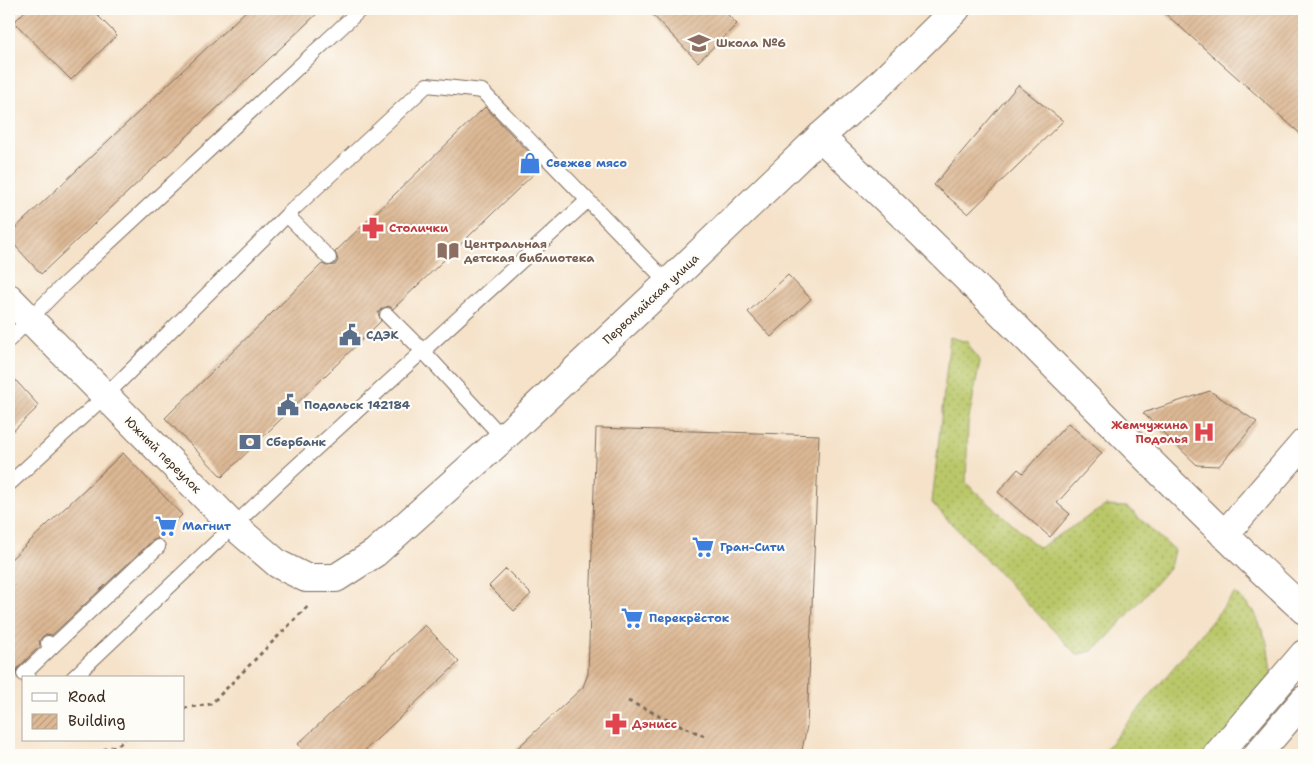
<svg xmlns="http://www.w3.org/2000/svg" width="1313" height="764" viewBox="0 0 1313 764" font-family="'Shantell Sans',sans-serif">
	<defs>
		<pattern id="grass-dots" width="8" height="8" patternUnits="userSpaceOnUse" patternTransform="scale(1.25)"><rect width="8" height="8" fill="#bac869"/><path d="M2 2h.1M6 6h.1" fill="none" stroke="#98a356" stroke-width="1.8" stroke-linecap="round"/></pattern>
		<pattern id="building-hatch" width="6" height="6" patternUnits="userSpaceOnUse" patternTransform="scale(1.25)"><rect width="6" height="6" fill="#dcb894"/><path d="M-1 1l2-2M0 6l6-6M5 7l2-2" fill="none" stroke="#be9e7f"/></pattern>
	</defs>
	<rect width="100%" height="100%" fill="#fdfcf7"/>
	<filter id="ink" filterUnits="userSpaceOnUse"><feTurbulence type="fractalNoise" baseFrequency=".02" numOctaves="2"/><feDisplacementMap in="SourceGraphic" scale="10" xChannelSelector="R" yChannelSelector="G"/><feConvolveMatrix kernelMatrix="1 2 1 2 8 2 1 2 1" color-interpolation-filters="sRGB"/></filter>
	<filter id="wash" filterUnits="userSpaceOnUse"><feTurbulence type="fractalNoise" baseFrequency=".0096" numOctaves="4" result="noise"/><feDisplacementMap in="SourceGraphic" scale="20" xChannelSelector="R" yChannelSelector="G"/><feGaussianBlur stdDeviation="1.12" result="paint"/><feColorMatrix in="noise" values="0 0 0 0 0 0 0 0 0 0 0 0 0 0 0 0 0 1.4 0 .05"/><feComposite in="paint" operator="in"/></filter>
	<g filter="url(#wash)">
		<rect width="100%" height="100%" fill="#f5e2c9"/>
		<!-- grass -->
		<g fill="url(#grass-dots)" stroke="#7a7944">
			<polygon points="950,337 967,342 980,362 968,423 966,483 1039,548 1105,506 1127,507 1174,550 1170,567 1106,639 1092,651 1077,655 932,503"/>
			<polygon points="1235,593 1254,611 1267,642 1272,679 1206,755 1101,755"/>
		</g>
		<g id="blocks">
			<!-- building -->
			<g fill="url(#building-hatch)">
				<polygon points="27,9 91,9 117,35 71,80 14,22"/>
				<polygon points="248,9 322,9 41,274 9,239 9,234"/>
				<polygon points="647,9 722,9 737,24 698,62"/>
				<polygon points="1160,9 1304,9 1304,137"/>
				<polygon points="1018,85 1063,121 968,214 934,185"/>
				<polygon points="485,107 542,166 393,309 389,306 381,309 378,313 381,321 222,477 165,418 322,264 327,266 335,265 338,260 335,252"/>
				<polygon points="788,275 811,299 771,337 748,312"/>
				<polygon points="9,373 39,406 9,435"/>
				<polygon points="1210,391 1257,422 1219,466 1197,465 1143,413"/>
				<polygon points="1068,423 1102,453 1057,503 1070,514 1050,537 998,492 1018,469 1023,473"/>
				<polygon points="596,428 819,435 807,726 801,755 510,755 583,687 588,674"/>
				<polygon points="123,453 182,515 158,538 152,541 52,635 46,634 42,637 39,641 40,646 18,668 16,674 9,680 9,561"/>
				<polygon points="506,569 531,594 514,611 489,586"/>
				<polygon points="425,625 459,662 360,755 308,755 298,744"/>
			</g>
		</g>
	</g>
	<g filter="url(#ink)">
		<use href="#blocks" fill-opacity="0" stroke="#7c6a5a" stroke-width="1"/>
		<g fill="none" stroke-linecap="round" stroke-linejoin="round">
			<!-- service casing -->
			<g stroke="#7c6a5a" stroke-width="16">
				<g id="service">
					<polyline points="287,215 329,258"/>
					<polyline points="387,315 423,351 503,438"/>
					<polyline points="9,340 60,288 361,9"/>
					<polyline points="9,484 105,396 287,215 427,85 482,91 668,283"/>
					<polyline points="52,647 158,547"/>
					<polyline points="29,678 24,674 52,647 48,643"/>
					<polyline points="73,678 288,474 587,201"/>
				</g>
			</g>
			<!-- minor casing -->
			<g stroke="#7c6a5a" stroke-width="30">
				<g id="minor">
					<polyline points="820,137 878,86 956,9"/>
					<polyline points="1224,535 1304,443"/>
				</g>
			</g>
			<!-- tertiary casing -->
			<g stroke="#7c6a5a" stroke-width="30">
				<path id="tertiary" d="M9 298 234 526 278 564 306 578H336L375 553 503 438 668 283 820 137C986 290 1138 457 1304 610"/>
			</g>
			<!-- primary casing -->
			<g stroke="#7c6a5a" stroke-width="30">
				<g id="primary">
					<polyline points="1217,755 1304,654"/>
					<polyline points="1257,755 1304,700"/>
				</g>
			</g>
			<!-- path -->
			<g stroke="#7c6a5a" stroke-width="3" stroke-dasharray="4 4" stroke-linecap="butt">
				<polyline points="628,701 704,736"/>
				<polyline points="184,708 211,704 309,605"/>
				<polyline points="88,755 118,745 125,740"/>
			</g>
			<!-- service -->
			<use href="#service" stroke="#fff" stroke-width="14"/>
			<!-- minor -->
			<use href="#minor" stroke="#fff" stroke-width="28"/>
			<!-- tertiary -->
			<use href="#tertiary" stroke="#fff" stroke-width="28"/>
			<!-- primary -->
			<use href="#primary" stroke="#fff" stroke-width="28"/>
		</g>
	</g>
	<!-- icons -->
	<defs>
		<g id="school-bare" transform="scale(1.725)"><path d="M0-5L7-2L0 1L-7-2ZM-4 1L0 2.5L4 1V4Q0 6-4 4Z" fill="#8d6e63" stroke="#fdfcf7" stroke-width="2.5" paint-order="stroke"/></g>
		<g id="shop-bare" transform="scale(1.725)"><path d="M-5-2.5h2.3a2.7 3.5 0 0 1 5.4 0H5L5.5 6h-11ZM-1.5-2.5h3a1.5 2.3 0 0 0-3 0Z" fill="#3f7fe0" stroke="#fdfcf7" stroke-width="2.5" paint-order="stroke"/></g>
		<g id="pharmacy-bare" transform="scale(1.725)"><path d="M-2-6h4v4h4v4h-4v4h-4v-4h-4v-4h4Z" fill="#e0444e" stroke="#fdfcf7" stroke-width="2.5" paint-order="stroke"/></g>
		<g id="library-bare" transform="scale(1.725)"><path d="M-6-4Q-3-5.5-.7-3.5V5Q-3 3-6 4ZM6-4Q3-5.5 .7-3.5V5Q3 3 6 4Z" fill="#8d6e63" stroke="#fdfcf7" stroke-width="2.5" paint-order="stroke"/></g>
		<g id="civic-bare" transform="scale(1.725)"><path d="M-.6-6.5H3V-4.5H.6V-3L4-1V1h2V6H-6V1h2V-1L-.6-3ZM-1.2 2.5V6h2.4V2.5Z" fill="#5c6f8a" stroke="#fdfcf7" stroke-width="2.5" paint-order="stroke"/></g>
		<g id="hospital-bare" transform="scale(1.725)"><path d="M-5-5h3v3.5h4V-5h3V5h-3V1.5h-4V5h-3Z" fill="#e0444e" stroke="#fdfcf7" stroke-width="2.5" paint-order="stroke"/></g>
		<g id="bank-bare" transform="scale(1.725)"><path d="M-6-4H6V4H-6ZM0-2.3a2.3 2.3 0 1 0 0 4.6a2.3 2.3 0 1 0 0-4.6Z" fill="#5c6f8a" stroke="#fdfcf7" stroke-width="2.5" paint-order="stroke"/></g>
		<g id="supermarket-bare" transform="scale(1.725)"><path d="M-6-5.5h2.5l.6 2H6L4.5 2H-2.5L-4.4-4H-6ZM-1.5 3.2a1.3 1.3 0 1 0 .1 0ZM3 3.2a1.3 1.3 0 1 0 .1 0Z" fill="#3f7fe0" stroke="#fdfcf7" stroke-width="2.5" paint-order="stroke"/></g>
	</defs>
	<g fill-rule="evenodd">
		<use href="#school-bare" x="699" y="43"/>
		<use href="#shop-bare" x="530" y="163"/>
		<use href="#pharmacy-bare" x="373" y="228"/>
		<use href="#library-bare" x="448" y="251"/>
		<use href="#civic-bare" x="350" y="335"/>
		<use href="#civic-bare" x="288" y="405"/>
		<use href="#hospital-bare" x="1204" y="432"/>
		<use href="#bank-bare" x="250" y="442"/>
		<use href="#supermarket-bare" x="166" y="526"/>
		<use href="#supermarket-bare" x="703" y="547"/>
		<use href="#supermarket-bare" x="632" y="618"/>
		<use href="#pharmacy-bare" x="616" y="724"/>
	</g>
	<g text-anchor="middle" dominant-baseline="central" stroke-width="4.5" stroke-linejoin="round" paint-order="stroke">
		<!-- education labels -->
		<g font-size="12" font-weight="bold" fill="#785e54" stroke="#fdfcf7" text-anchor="start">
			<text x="716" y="43">Школа №6</text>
			<text x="464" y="244">Центральная<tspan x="464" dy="14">детская библиотека</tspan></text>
		</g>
		<!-- shop labels -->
		<g font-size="12" font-weight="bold" fill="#366cbe" stroke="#fdfcf7" text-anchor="start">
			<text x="546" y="163">Свежее мясо</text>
			<text x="182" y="526">Магнит</text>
			<text x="720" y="547">Гран-Сити</text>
			<text x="649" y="618">Перекрёсток</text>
		</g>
		<!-- health labels -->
		<g font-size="12" font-weight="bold" fill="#be3a42" stroke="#fdfcf7" text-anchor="start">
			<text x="389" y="228">Столички</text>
			<text x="1188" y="425" text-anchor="end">Жемчужина<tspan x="1188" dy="14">Подолья</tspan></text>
			<text x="632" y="724">Дэнисс</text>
		</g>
		<!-- street labels -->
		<g font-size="12" fill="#3b2a1e" stroke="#fdfcf7">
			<text transform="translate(651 299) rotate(-43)">Первомайская улица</text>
			<text transform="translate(163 455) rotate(45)">Южный переулок</text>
		</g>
		<!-- service labels -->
		<g font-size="12" font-weight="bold" fill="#4e5e75" stroke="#fdfcf7" text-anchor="start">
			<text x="366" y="335">СДЭК</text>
			<text x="304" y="405">Подольск 142184</text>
			<text x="266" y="442">Сбербанк</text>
		</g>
	</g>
	<!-- margin -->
	<rect width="1313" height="764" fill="none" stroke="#fdfcf7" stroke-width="30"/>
	<!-- legend -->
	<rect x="22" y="676" width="162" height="65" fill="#fdfcf7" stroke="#afa8a0"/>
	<rect x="32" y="693" width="25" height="8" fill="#ffffff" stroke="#afa8a0"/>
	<text x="68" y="702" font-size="15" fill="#3b2a1e">Road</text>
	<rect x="32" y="714" width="25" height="15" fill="url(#building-hatch)" stroke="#afa8a0"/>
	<text x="68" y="726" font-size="15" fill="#3b2a1e">Building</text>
</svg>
